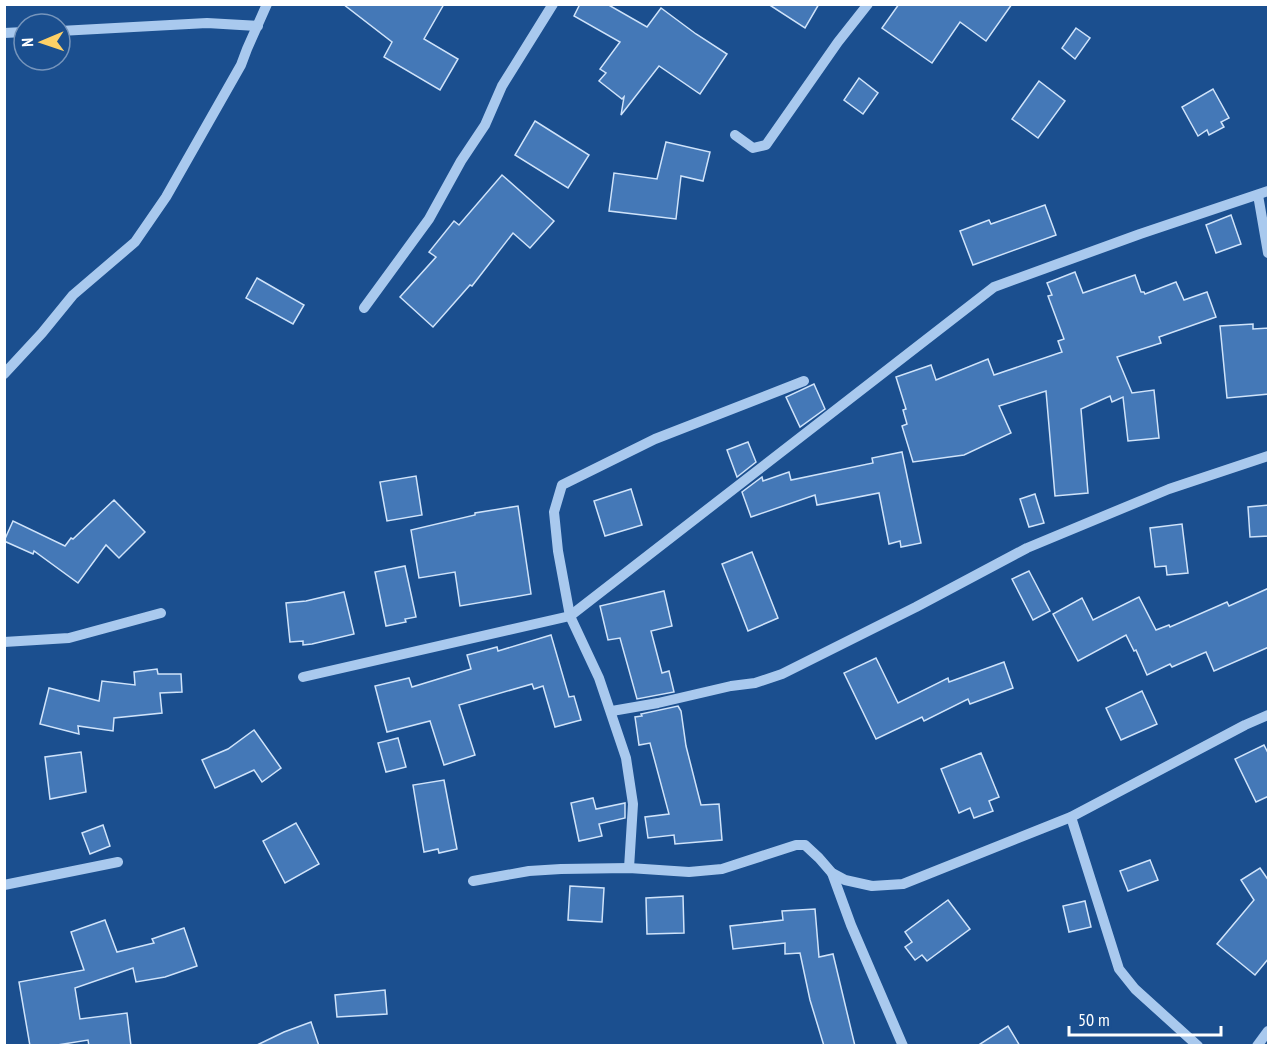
<svg xmlns="http://www.w3.org/2000/svg" width="1273" height="1050" viewBox="0 0 1273 1050" font-family="'PT Sans Narrow',sans-serif">
	<rect width="100%" height="100%" fill="#1b4f8f"/>
	<!-- building -->
	<g fill="#4478b7" stroke="#cfe3fa" stroke-width="1.5">
		<polygon points="343,4 444,4 424,39 458,59 440,90 384,57 392,42"/>
		<polygon points="580,4 607,4 647,27 661,8 696,34 727,54 700,94 659,66 621,115 624,97 622,99 599,81 606,73 600,69 620,42 574,16"/>
		<polygon points="768,4 819,4 805,28"/>
		<polygon points="899,4 1012,4 986,41 960,22 932,63 882,28"/>
		<polygon points="1076,28 1090,38 1075,59 1062,48"/>
		<polygon points="859,78 878,93 863,114 844,100"/>
		<polygon points="1039,81 1065,101 1038,138 1012,119"/>
		<polygon points="1213,89 1229,118 1221,122 1224,127 1209,135 1207,130 1198,136 1182,107"/>
		<polygon points="535,121 589,155 568,188 515,155"/>
		<polygon points="666,142 710,152 703,181 681,176 676,219 609,211 614,173 657,179"/>
		<polygon points="502,175 554,221 530,248 513,233 472,286 470,285 433,327 400,297 436,257 429,252 454,221 459,225"/>
		<polygon points="1045,205 1056,235 973,265 960,231 989,220 991,224"/>
		<polygon points="1231,215 1241,244 1216,253 1206,225"/>
		<polygon points="1075,272 1083,293 1135,275 1141,292 1144,292 1145,294 1176,282 1184,300 1207,292 1216,317 1159,337 1161,343 1117,357 1132,393 1154,390 1159,438 1128,441 1123,397 1112,402 1110,396 1081,409 1088,493 1055,496 1046,391 999,406 1011,433 964,455 913,462 902,426 907,424 903,410 906,409 896,377 931,365 936,380 988,359 994,375 1062,352 1058,341 1064,339 1048,296 1052,295 1047,283"/>
		<polygon points="257,278 304,305 293,324 246,298"/>
		<polygon points="1253,324 1253,329 1269,328 1269,394 1227,398 1220,326"/>
		<polygon points="814,384 825,409 800,427 786,397"/>
		<polygon points="748,442 756,462 737,477 727,450"/>
		<polygon points="902,452 921,543 901,547 900,541 889,544 879,493 817,505 815,495 751,517 742,492 762,477 763,481 789,472 791,480 873,463 872,458"/>
		<polygon points="416,476 422,515 387,521 380,482"/>
		<polygon points="631,489 642,525 605,536 594,501"/>
		<polygon points="1035,494 1044,523 1029,527 1020,499"/>
		<polygon points="114,500 145,532 119,558 106,545 78,583 34,551 33,554 4,541 13,521 65,546 71,538 73,539"/>
		<polygon points="1269,505 1269,536 1250,537 1248,507"/>
		<polygon points="518,506 531,594 460,606 455,572 419,578 411,530 475,515 475,513"/>
		<polygon points="1182,524 1188,573 1167,575 1166,566 1155,567 1150,528"/>
		<polygon points="752,552 778,618 748,631 722,564"/>
		<polygon points="405,566 416,617 405,619 406,622 386,626 375,572"/>
		<polygon points="1029,571 1050,611 1033,620 1012,579"/>
		<polygon points="1269,588 1269,647 1214,671 1206,652 1172,667 1170,664 1147,675 1136,650 1134,651 1126,635 1078,661 1053,614 1082,598 1093,620 1139,597 1156,630 1169,625 1170,627 1227,602 1229,606"/>
		<polygon points="664,591 672,626 651,631 662,673 669,671 674,692 637,699 620,638 608,640 600,606"/>
		<polygon points="344,592 354,634 312,644 303,645 303,641 290,642 286,603 306,601"/>
		<polygon points="551,635 569,697 574,696 581,720 555,727 543,686 534,689 532,684 459,705 475,755 444,765 430,721 387,732 375,686 409,678 412,687 471,669 467,655 497,647 498,651"/>
		<polygon points="876,658 898,703 948,678 949,682 1004,662 1013,688 970,704 968,699 924,721 922,717 876,739 844,673"/>
		<polygon points="157,669 158,674 181,674 182,692 160,693 162,713 114,718 113,731 78,726 79,734 40,724 49,688 99,701 102,681 135,685 134,672"/>
		<polygon points="1142,691 1157,724 1121,740 1106,708"/>
		<polygon points="678,706 681,711 686,746 701,805 719,804 722,840 675,844 674,835 648,838 645,817 669,814 650,743 639,745 635,717 642,716 641,714"/>
		<polygon points="254,730 281,768 262,782 254,770 215,788 202,760 228,749"/>
		<polygon points="398,738 406,767 386,772 378,743"/>
		<polygon points="1264,745 1269,755 1269,796 1256,802 1235,759"/>
		<polygon points="81,752 86,792 50,799 45,757"/>
		<polygon points="981,753 999,797 989,801 993,811 974,818 970,808 959,813 941,769"/>
		<polygon points="444,780 457,849 439,853 438,849 424,852 413,785"/>
		<polygon points="593,798 596,809 625,803 625,818 599,824 602,836 579,841 571,803"/>
		<polygon points="296,823 319,864 285,883 263,841"/>
		<polygon points="103,825 110,846 90,854 82,833"/>
		<polygon points="1150,860 1158,880 1128,891 1120,871"/>
		<polygon points="1260,868 1269,881 1269,958 1255,975 1217,944 1254,900 1241,880"/>
		<polygon points="570,886 604,888 602,922 568,920"/>
		<polygon points="683,896 684,933 647,934 646,898"/>
		<polygon points="948,900 970,929 927,961 922,955 915,960 905,947 912,942 905,932"/>
		<polygon points="1085,901 1091,927 1069,932 1063,906"/>
		<polygon points="815,909 819,957 833,954 855,1046 824,1046 810,1000 800,953 785,954 785,943 733,949 730,926 783,920 782,911"/>
		<polygon points="105,920 117,952 154,943 152,939 184,928 197,966 165,977 136,982 133,968 75,988 80,1019 127,1013 131,1046 89,1046 88,1040 51,1046 30,1046 19,982 84,970 71,932"/>
		<polygon points="385,990 387,1014 337,1017 335,995"/>
		<polygon points="311,1022 319,1046 255,1046 284,1032"/>
		<polygon points="1008,1026 1020,1046 977,1046"/>
	</g>
	<g fill="none" stroke-linecap="round" stroke-linejoin="round">
		<!-- minor -->
		<g stroke="#a9c9ee" stroke-width="10">
			<polyline points="60,31 207,23 258,26"/>
			<polyline points="4,33 24,32"/>
			<polyline points="735,135 753,148 766,145 838,42 868,4"/>
			<polyline points="1258,195 1268,253"/>
			<polyline points="364,308 429,219 461,161 485,125 502,86 553,4"/>
			<polyline points="4,374 42,333 73,295 135,242 166,197 241,65 247,49 267,4"/>
			<polyline points="4,642 69,638 161,613"/>
			<polyline points="303,677 570,616 994,287 1140,234 1268,191"/>
			<polyline points="612,711 658,703 731,686 755,683 782,674 916,607 1027,548 1169,489 1268,456"/>
			<polyline points="1071,817 1119,969 1135,989 1198,1046"/>
			<polyline points="629,868 633,804 626,758 599,678 570,616 558,551 554,512 562,485 655,439 804,381"/>
			<polyline points="832,873 851,925 903,1046"/>
			<polyline points="473,881 529,871 561,869 629,868 689,872 722,869 796,845 805,845 819,858 832,873 845,880 872,886 903,884 1071,817 1245,725 1268,715"/>
			<polyline points="4,885 118,862"/>
			<polyline points="1257,1046 1268,1031"/>
		</g>
	</g>
	<!-- border -->
	<rect width="1273" height="1050" fill="none" stroke="#ffffff" stroke-width="12"/>
	<!-- north arrow -->
	<g transform="translate(42 42) rotate(268)"><circle r="28" fill="#1b4f8f" stroke="#7695bc" stroke-width="1.5"/>
	<path d="M0-4.5L10 22L0 15L-10 22Z" fill="#ffd166"/>
	<text y="-9" font-size="16" font-weight="bold" text-anchor="middle" fill="#ffffff">N</text>
	</g>
	<!-- scale -->
	<path d="M1069 1026v9h152v-9" fill="none" stroke="#ffffff" stroke-width="3"/>
	<text x="1078" y="1026" font-size="18" fill="#ffffff" stroke="#1b4f8f" stroke-width="4.5" paint-order="stroke">50 m</text>
</svg>
